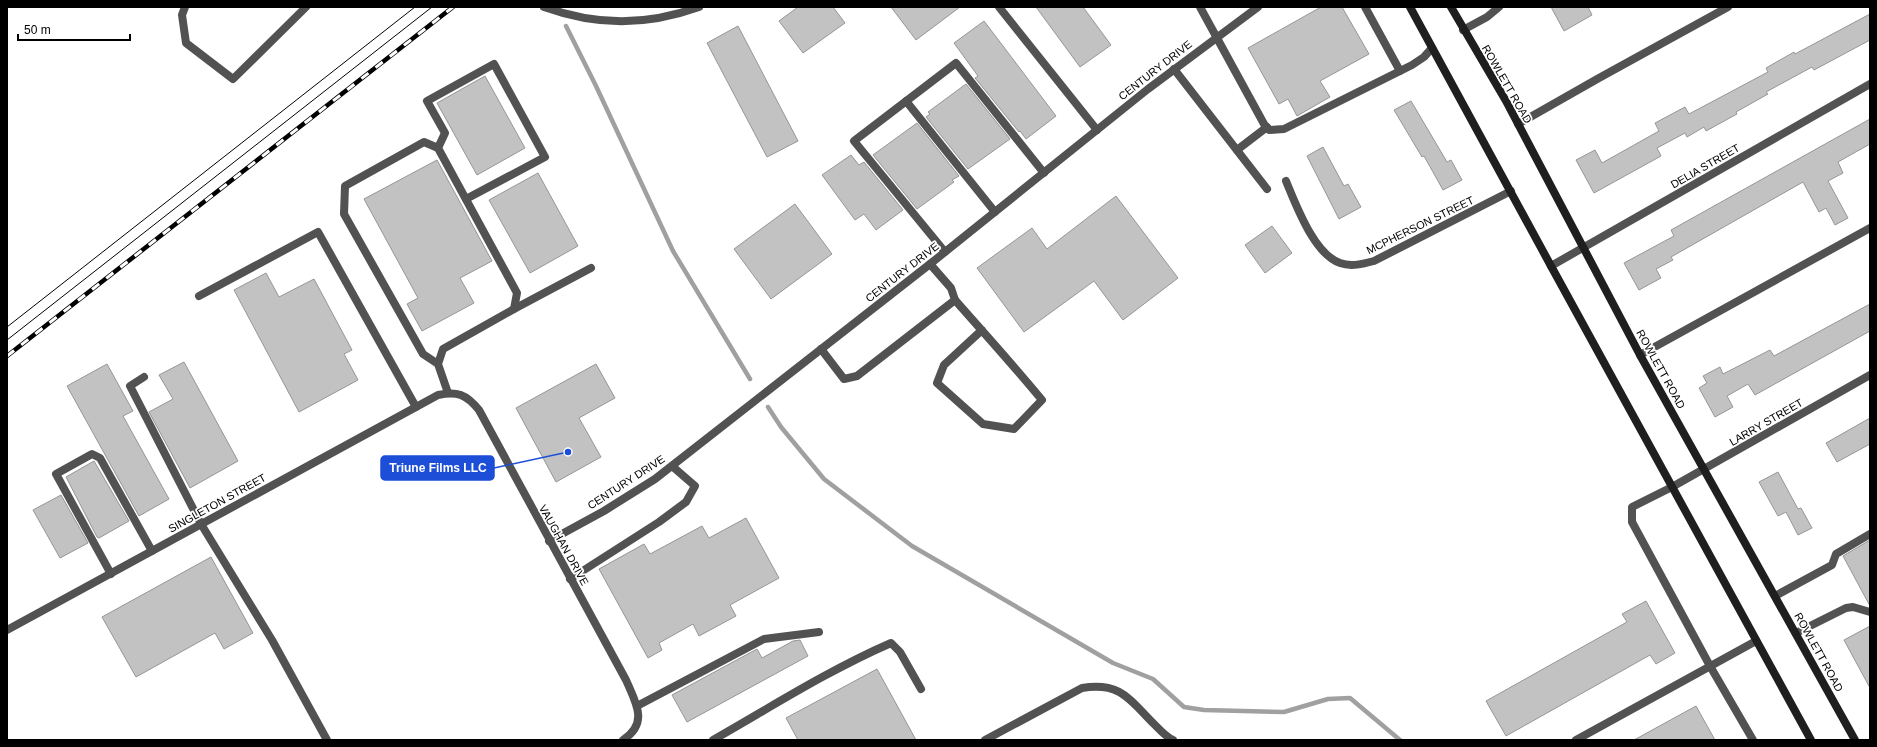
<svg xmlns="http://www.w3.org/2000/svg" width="1877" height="747" viewBox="0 0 1877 747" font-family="Arial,sans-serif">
	<rect width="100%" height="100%" fill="#fff"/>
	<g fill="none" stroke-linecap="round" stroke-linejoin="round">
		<!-- stream -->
		<g stroke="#a0a0a0" stroke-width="4.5">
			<polyline points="566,26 596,86 673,251 750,379"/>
			<polyline points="768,407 781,427 824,479 912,546 1113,663 1153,679 1184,707 1204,710 1284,712 1328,699 1350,698 1400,740"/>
		</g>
	</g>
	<!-- building -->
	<g fill="#c2c2c2" stroke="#969696">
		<polygon points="798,7 833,7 845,23 803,53 779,21"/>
		<polygon points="891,7 960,7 916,40"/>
		<polygon points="1036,7 1083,7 1111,45 1080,67"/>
		<polygon points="1321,7 1342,7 1369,54 1320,81 1330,97 1297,116 1288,99 1279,104 1248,48"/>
		<polygon points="1551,7 1588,7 1592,15 1564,31"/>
		<polygon points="1870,14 1870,40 1814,70 1812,67 1766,92 1768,94 1736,112 1737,114 1706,131 1704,127 1687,137 1685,133 1657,148 1661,156 1594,193 1576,160 1595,150 1602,163 1659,131 1655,123 1685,107 1689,114 1768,72 1766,68 1794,52 1795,54"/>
		<polygon points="984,21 1056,116 1026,139 1020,131 1019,132 975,78 978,76 954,43"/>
		<polygon points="738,26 798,141 767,157 707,43"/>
		<polygon points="485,76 525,148 477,175 437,103"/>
		<polygon points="966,84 1010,139 968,169 926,117 930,114 928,112"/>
		<polygon points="1411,101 1447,162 1451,160 1462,180 1443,190 1424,156 1422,157 1394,110"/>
		<polygon points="1870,119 1870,144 1838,162 1843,173 1828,181 1848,218 1835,225 1826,208 1819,212 1803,182 1671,257 1673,260 1656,269 1661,278 1639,290 1624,263 1674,236 1671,230"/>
		<polygon points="917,123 959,176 952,180 954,182 917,209 873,155"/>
		<polygon points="1323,147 1344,186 1348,184 1361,207 1339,219 1307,156"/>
		<polygon points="851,155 859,165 864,162 903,210 876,230 864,214 855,220 822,175"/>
		<polygon points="437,160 492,261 460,278 474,303 422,331 407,304 418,298 364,199"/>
		<polygon points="538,173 578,246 530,273 489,200"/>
		<polygon points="1116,196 1178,278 1123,320 1094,281 1024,332 977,268 1032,228 1047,249"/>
		<polygon points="795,204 832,254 771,299 734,249"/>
		<polygon points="1272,226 1292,253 1265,273 1245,245"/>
		<polygon points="266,273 279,297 314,279 352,350 344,354 358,380 299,412 234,290"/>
		<polygon points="1870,304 1870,331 1755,395 1748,384 1727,396 1733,407 1715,417 1699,388 1707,383 1703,376 1720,367 1723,374 1770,350 1774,356"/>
		<polygon points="184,362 238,461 190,488 149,412 173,399 159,375"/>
		<polygon points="107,364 133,411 123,416 169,499 139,516 67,386"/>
		<polygon points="596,364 615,398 579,418 601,457 556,482 516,408"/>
		<polygon points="1870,418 1870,444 1837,462 1826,443"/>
		<polygon points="94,461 129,521 99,538 97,537 66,477"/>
		<polygon points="1778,472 1798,509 1801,508 1812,528 1798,535 1786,512 1778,516 1759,482"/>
		<polygon points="61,495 88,543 60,558 33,510"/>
		<polygon points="746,518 779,578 730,605 736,616 699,636 693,624 659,643 662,650 648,658 599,569 644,544 650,554 702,526 709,538"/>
		<polygon points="1870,540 1870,606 1843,556"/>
		<polygon points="211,557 253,633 224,649 215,633 136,677 102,617"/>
		<polygon points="1646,601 1675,653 1656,664 1650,655 1506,736 1486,701 1627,622 1622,614"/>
		<polygon points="1870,626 1870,688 1844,640"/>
		<polygon points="800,640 808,656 687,722 672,695 757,649 762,658 793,641"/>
		<polygon points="877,669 916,740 798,740 786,718"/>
		<polygon points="1696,706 1715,740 1634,740"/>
	</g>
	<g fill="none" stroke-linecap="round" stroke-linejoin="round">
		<!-- service -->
		<g stroke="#525252" stroke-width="8">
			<polyline points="185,7 182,15 186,43 233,79 306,7"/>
			<polyline points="999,7 1097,130"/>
			<polyline points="1200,7 1264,124 1269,130 1284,129 1412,65 1424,57 1432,48"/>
			<polyline points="1365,7 1400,71"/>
			<polyline points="1174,69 1267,189"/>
			<polyline points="906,101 995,212"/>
			<polyline points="1518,124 1599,78 1728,7"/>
			<polyline points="438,148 445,133 427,101 494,64 545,157 466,199"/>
			<polyline points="1237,150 1267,127"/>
			<polyline points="945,252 854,141 956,63 1044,173"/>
			<polyline points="199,296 318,232 416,407"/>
			<path d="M955 300C984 333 1014 366 1042 400L1014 429 983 424 937 383 944 365 982 330"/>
			<polyline points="514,309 591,268"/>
			<polyline points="821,349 844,379 857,376 955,300 951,288 930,264"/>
			<polyline points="1640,355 1870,228"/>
			<polyline points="438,364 423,354 344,214 345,186 424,142 438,148 517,293 514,309 443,349 438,364 448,393"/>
			<polyline points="144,377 130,386 201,524 272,640 327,740"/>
			<polyline points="1672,487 1632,507 1632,522 1710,666 1753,740"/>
			<polyline points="111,574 56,474 92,454 100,458 152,551"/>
			<polyline points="570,579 659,522 686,502 695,486 672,466"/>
			<polyline points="1775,596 1832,565 1836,554 1870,534"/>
			<polyline points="1796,633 1846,608 1853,607 1870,612"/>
			<polyline points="637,706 764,639 819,632"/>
			<path d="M713 740C771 707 829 670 891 643L900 652 921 689"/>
			<path d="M985 740 1082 688C1121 682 1129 699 1154 724 1160 730 1166 737 1173 740"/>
			<polyline points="1576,740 1756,641"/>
		</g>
		<!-- minor -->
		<g stroke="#525252" stroke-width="8">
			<polyline points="1463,30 1487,17 1499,7"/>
			<path d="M1286 181C1296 205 1314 254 1340 263 1351 267 1363 264 1374 261L1511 191"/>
			<polyline points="1551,266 1870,84"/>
			<polyline points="1672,487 1870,375"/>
			<polyline points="549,541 604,511 655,479 930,264 1148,89 1258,7"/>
			<path d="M7 630 438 395C457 391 466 394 479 410L626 680C636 703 649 723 623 740"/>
		</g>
		<!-- tertiary -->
		<path stroke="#525252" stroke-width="8" d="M544 7C597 26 646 26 699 7"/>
		<!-- secondary -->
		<g stroke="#1f1f1f" stroke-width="8">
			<polyline points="1410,7 1551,266 1811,740"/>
			<polyline points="1451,7 1506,101 1640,355 1855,740"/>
		</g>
		<!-- tram -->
		<g stroke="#000" stroke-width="1">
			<polyline points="7,327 415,7"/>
			<polyline points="7,340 432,7"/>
		</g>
		<!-- rail casing -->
		<g stroke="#000" stroke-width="4.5">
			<polyline id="rail" points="7,356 453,7"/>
		</g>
		<!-- rail -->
		<use href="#rail" stroke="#fff" stroke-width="3" stroke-dasharray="9" stroke-linecap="butt"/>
	</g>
	<g text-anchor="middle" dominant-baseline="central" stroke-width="3.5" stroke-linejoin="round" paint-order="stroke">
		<!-- street labels -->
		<g font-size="11" fill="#000" stroke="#fff">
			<text transform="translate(1155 70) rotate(-38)">CENTURY DRIVE</text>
			<text transform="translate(1507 84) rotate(60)">ROWLETT ROAD</text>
			<text transform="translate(1705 166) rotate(-30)">DELIA STREET</text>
			<text transform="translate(1420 225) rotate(-26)">MCPHERSON STREET</text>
			<text transform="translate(902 272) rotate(-38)">CENTURY DRIVE</text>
			<text transform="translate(1661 369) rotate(61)">ROWLETT ROAD</text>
			<text transform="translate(1766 422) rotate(-30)">LARRY STREET</text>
			<text transform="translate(626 482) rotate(-33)">CENTURY DRIVE</text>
			<text transform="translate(217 503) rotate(-29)">SINGLETON STREET</text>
			<text transform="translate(564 545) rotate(61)">VAUGHAN DRIVE</text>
			<text transform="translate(1819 652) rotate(61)">ROWLETT ROAD</text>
		</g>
	</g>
	<!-- callouts -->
	<path fill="none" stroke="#1d4ed8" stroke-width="1.5" d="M568 452L494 468"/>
	<circle fill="#1d4ed8" stroke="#fff" stroke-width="1.5" cx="568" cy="452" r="4"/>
	<rect fill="#1d4ed8" stroke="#1d4ed8" stroke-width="1.5" x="381" y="456" width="113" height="24" rx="4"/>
	<g font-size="12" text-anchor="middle" font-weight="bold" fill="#fff">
		<text x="438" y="472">Triune Films LLC</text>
	</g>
	<!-- border -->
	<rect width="1877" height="747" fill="none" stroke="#000000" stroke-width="16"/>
	<!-- scale -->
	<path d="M18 34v6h112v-6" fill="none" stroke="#000000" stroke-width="2"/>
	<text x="24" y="34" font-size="12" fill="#000000" stroke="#ffffff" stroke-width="3" paint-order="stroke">50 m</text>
</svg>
